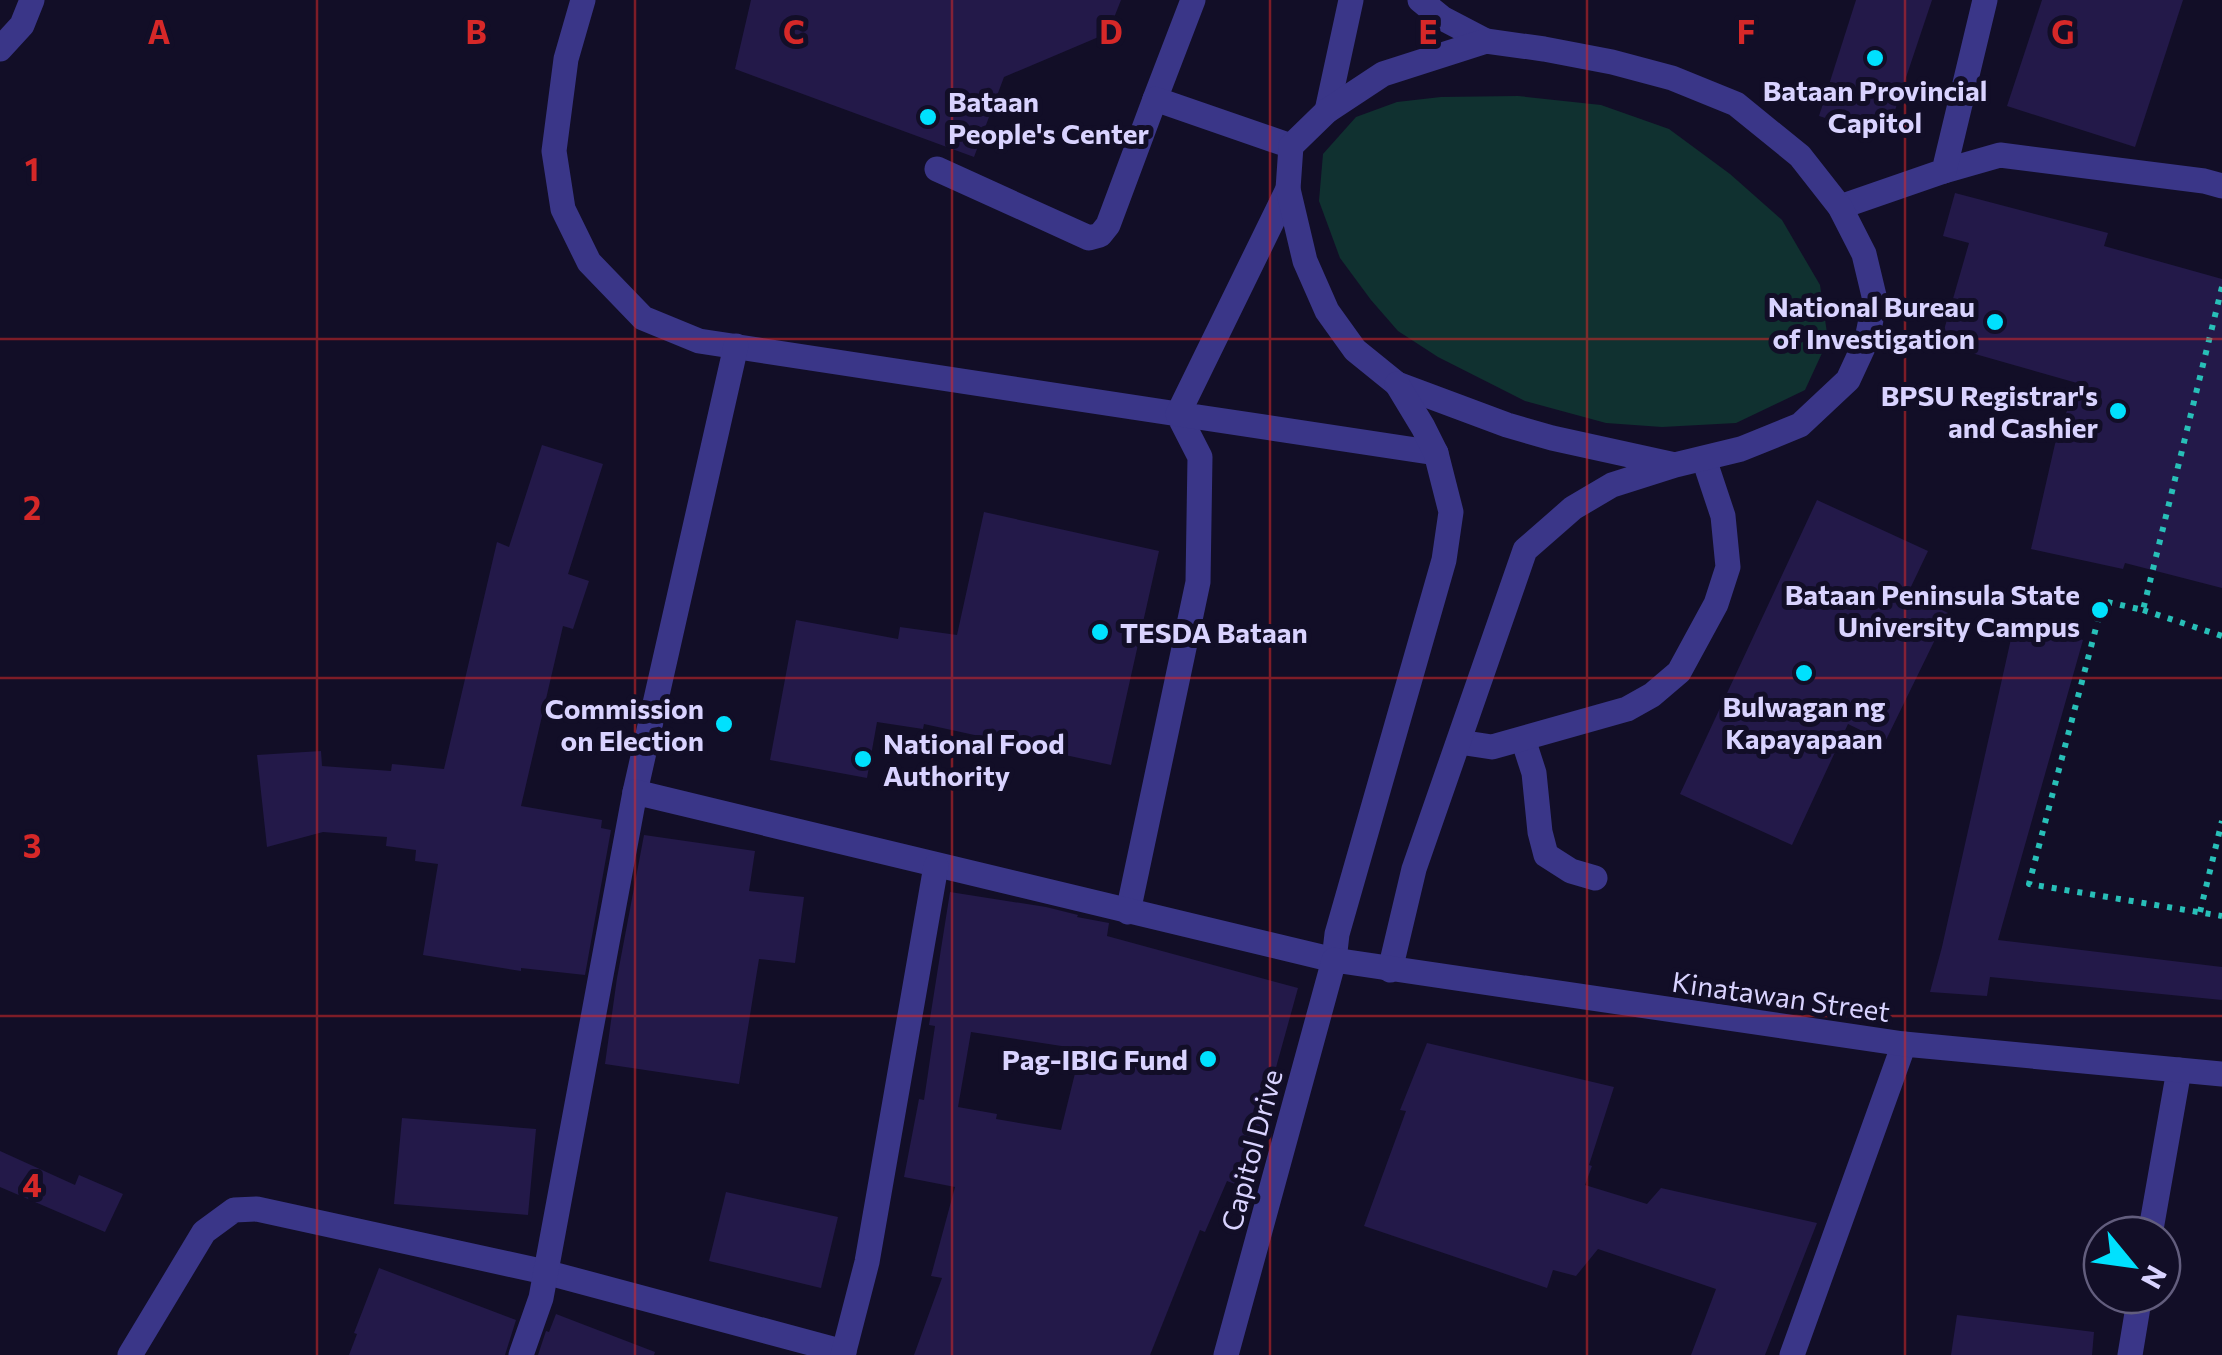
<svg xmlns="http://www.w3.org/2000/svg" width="2222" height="1355" viewBox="0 0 2222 1355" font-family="Commissioner,sans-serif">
	<rect width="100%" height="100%" fill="#120e27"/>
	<!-- green -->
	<polygon fill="#103130" points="1518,96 1601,105 1669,129 1730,174 1782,220 1820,285 1828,340 1805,390 1736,423 1662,427 1606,423 1525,401 1438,357 1398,331 1371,300 1340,258 1319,201 1323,154 1356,117 1397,102 1441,97"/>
	<!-- building -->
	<g fill="#231949" fill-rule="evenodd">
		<polygon points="751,0 1121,0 1108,33 1004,77 974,157 735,69"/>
		<polygon points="1856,0 1932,0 1886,137 1819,116"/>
		<polygon points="2042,0 2183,0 2135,147 2007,106"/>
		<polygon points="1955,193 2108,233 2104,246 2222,279 2222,588 2125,563 2123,569 2031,549 2055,444 2077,383 1940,344 1969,243 1943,236"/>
		<polygon points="542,445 603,464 568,574 589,581 573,629 563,626 521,806 602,820 601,828 611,830 585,975 521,968 521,971 423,955 438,864 415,861 416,850 386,846 387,837 323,832 267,847 257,755 321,751 322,766 391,771 392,764 444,769 497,542 509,547"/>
		<polygon points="1817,500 1928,551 1908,593 1948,613 1885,742 1848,724 1792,845 1680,794"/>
		<polygon points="984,512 1159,551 1111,765 924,724 923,729 877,722 867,778 770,760 796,620 898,639 900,627 957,635"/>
		<polygon points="2015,621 2083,640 1998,940 2222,967 2222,1000 1990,977 1987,996 1930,992 1942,947"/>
		<polygon points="644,835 755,851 749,891 804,897 795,963 759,959 739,1084 605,1064 617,978"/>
		<path d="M950 892 1046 907 1078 915 1077 917 1109 923 1107 936 1298 988 1243 1187 1227 1181 1205 1232 1200 1230 1150 1355H914L942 1278 931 1276 955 1187 904 1177 919 1099 924 1100 935 1026 929 1025ZM971 1032 1081 1049 1061 1130 996 1119 997 1114 958 1107Z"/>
		<polygon points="1427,1043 1614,1087 1589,1165 1592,1166 1585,1185 1647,1204 1661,1188 1817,1223 1765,1355 1691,1355 1716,1289 1598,1249 1576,1276 1553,1270 1547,1288 1364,1226 1406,1111 1400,1110"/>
		<polygon points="402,1118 536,1129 528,1215 394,1204"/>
		<polygon points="0,1151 75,1185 79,1175 123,1194 105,1232 0,1187"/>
		<polygon points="726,1192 838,1217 821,1288 709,1261"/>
		<polygon points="379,1268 516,1320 505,1355 349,1355 357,1334 354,1333"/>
		<polygon points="556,1314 655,1352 654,1355 538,1355 546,1331 549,1332"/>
		<polygon points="1957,1315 2094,1332 2092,1355 1951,1355"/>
	</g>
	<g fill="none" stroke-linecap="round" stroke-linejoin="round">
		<!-- path -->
		<g stroke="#28bfb8" stroke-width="6" stroke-dasharray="5 8" stroke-linecap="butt">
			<polyline points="2222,287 2143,610 2103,601 2029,884 2222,916"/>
			<polyline points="2143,610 2222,636"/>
			<polyline points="2200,912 2222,821"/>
		</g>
		<!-- service -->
		<g stroke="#3a3688" stroke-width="25">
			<polyline points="583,0 566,59 554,151 563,209 589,262 643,318 699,341 1178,414 1200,457 1198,582 1128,912"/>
			<polyline points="1420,0 1442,18 1486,41"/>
			<polyline points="1155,99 1193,0"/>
			<polyline points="1327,111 1351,0"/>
			<polyline points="937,169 1089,238 1100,235 1108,225 1155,99 1291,146"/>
			<polyline points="1944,171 2000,155 2204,181 2222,186"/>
			<polyline points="1288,189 1178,414 1436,453"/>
			<polyline points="1523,739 1534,773 1540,832 1546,855 1571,871 1595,878"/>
			<polyline points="1459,742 1492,747 1627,709 1652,695 1679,672 1716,604 1728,567 1723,516 1704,459"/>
			<polyline points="635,792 736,346"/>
		</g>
		<!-- minor -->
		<g stroke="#3a3688" stroke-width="25">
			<polyline points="0,49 22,25 32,0"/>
			<polyline points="1840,207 1944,171 1985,0"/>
			<polyline points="1390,970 1414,869 1525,550 1573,508 1612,485 1675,465 1741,449 1800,425 1848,380 1867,339 1875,300 1864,254 1840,207 1800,156 1736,104 1672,78 1612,62 1544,49 1486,41 1383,74 1327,111 1291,146 1288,189 1305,261 1327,311 1355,350 1397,384 1507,425 1552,438 1675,465"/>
			<polyline points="2150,1235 2179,1070"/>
			<polyline points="130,1355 204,1232 234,1210 257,1209 545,1272 844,1352"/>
			<polyline points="521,1355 541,1298 635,792 1334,960 1337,934 1444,560 1451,512 1436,453 1423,427 1397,384"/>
			<polyline points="843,1355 867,1262 936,866"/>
			<polyline points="1792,1355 1904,1044"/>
			<polyline points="2130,1355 2140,1295"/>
		</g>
		<!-- tertiary -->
		<polyline stroke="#3a3688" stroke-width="25" points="1226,1355 1334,960 1904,1044 2222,1074"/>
	</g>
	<!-- grid -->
	<path fill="none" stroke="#d62828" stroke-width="2.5" stroke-opacity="0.55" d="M317 0V1355M635 0V1355M952 0V1355M1270 0V1355M1587 0V1355M1905 0V1355M0 339H2222M0 678H2222M0 1016H2222"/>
	<!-- markers -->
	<g fill="#00e1fe" stroke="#120e27" stroke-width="4">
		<circle cx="1875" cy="58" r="10"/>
		<circle cx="928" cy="117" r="10"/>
		<circle cx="1995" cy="322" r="10"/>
		<circle cx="2118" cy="411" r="10"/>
		<circle cx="2100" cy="610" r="10"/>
		<circle cx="1100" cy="632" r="10"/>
		<circle cx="1804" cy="673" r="10"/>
		<circle cx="724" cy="724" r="10"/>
		<circle cx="863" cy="759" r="10"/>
		<circle cx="1208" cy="1059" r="10"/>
	</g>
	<g text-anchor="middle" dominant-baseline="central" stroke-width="10" stroke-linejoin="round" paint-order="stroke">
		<!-- poi labels -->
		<g font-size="28" font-weight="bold" fill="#d9d3ff" stroke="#120e27" text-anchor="end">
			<text x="1875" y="90" text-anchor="middle">Bataan Provincial<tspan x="1875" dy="32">Capitol</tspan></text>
			<text x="948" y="101" text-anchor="start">Bataan<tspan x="948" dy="32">People's Center</tspan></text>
			<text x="1975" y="306">National Bureau<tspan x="1975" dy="32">of Investigation</tspan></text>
			<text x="2098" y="395">BPSU Registrar's<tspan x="2098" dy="32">and Cashier</tspan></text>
			<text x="2080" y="594">Bataan Peninsula State<tspan x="2080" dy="32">University Campus</tspan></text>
			<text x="1120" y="632" text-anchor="start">TESDA Bataan</text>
			<text x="1804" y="706" text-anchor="middle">Bulwagan ng<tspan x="1804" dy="32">Kapayapaan</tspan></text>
			<text x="704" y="708">Commission<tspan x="704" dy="32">on Election</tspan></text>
			<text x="883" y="743" text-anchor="start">National Food<tspan x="883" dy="32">Authority</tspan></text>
			<text x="1188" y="1059">Pag-IBIG Fund</text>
		</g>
		<!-- street labels -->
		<g font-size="28" fill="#d9d3ff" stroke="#120e27">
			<text transform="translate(1781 996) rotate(8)">Kinatawan Street</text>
			<text transform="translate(1251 1150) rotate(-75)">Capitol Drive</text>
		</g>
	</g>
	<g font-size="32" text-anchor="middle" font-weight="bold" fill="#d62828" stroke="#120e27" stroke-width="10" stroke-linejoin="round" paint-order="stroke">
		<text x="159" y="44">A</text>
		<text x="476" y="44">B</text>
		<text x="794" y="44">C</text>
		<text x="1111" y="44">D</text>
		<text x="1428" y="44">E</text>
		<text x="1746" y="44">F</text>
		<text x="2063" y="44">G</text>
		<text x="32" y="181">1</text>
		<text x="32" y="520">2</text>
		<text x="32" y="858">3</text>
		<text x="32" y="1197">4</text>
	</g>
	<!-- north arrow -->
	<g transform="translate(2132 1265) rotate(119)"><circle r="48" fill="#120e27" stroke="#625d7d" stroke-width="2.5"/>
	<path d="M0-8L18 38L0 25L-18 38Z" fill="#00e1fe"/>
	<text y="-15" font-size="28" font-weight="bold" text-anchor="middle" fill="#d9d3ff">N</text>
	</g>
</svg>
